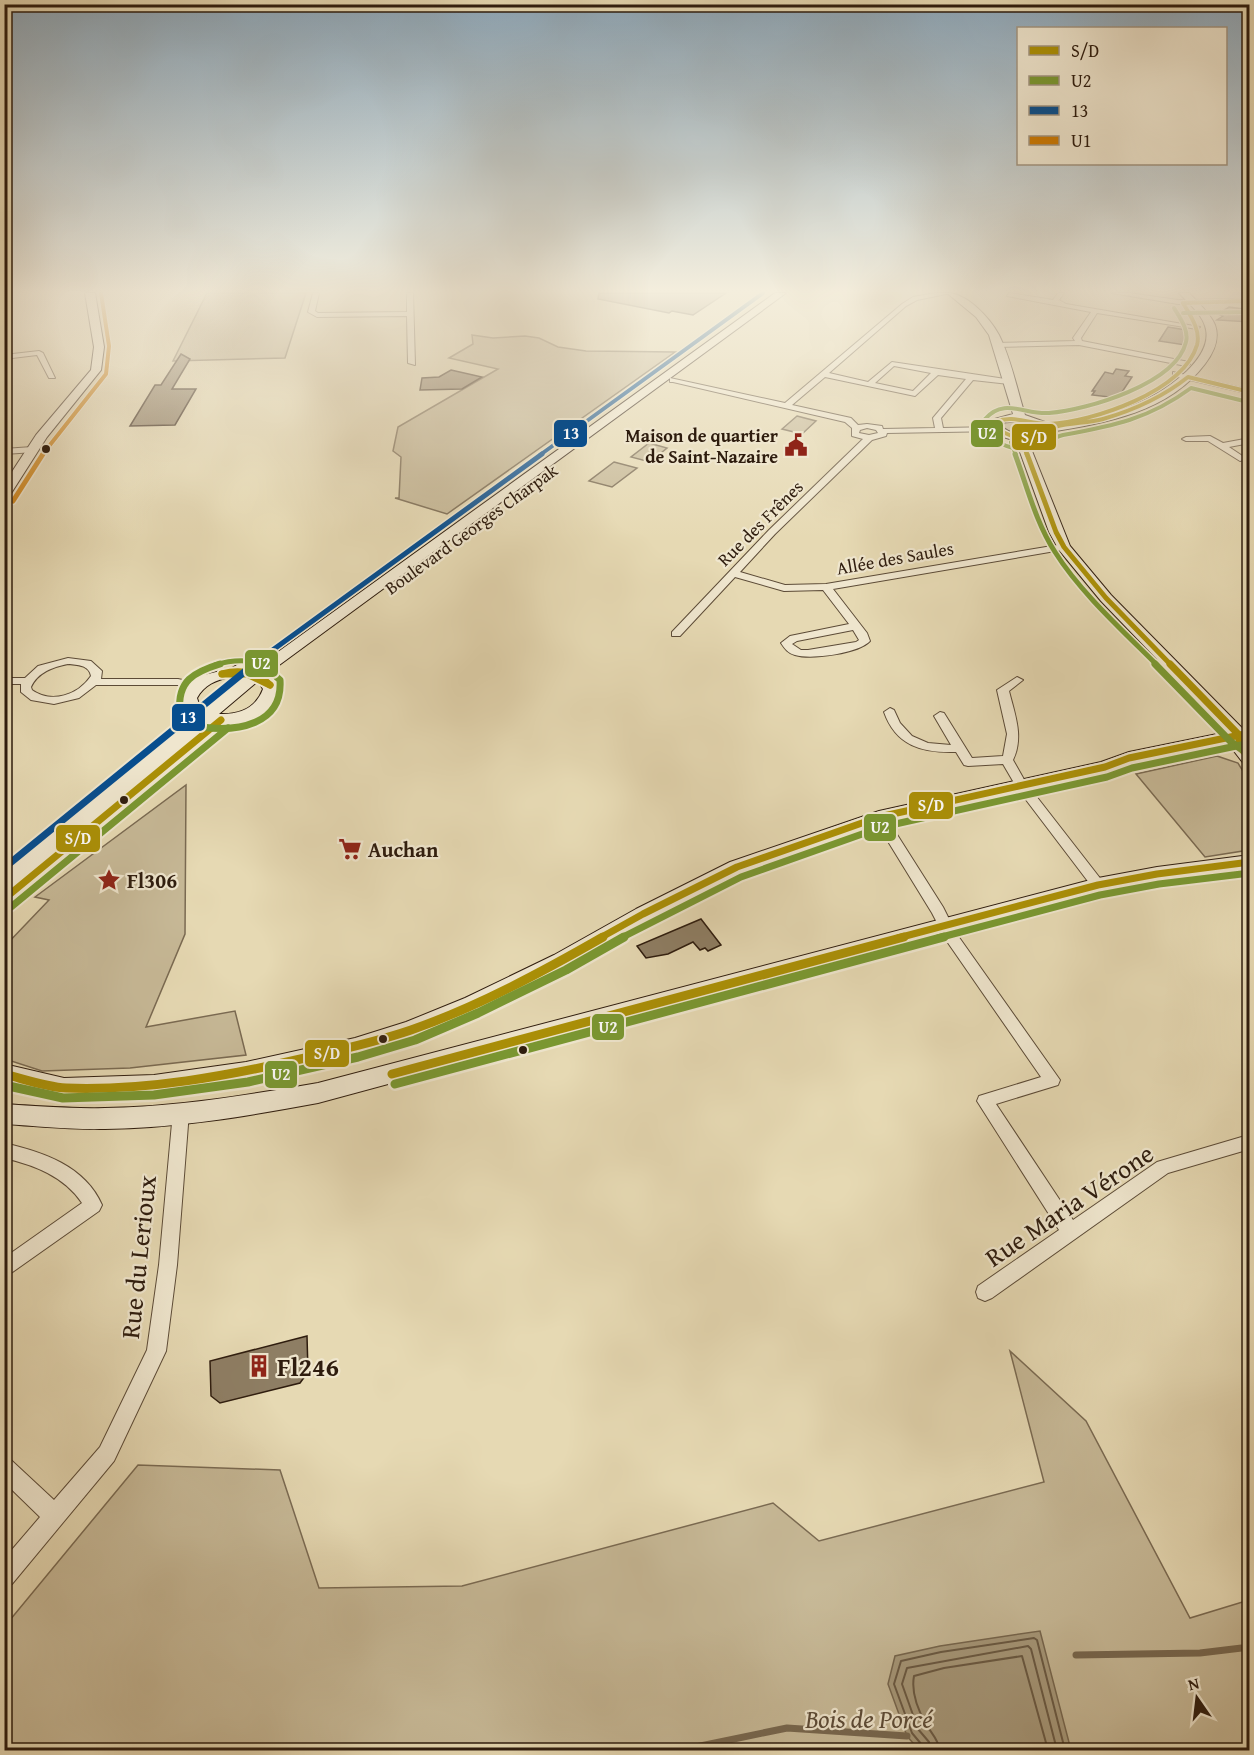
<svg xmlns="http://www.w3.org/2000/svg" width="1254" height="1755" viewBox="0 0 1254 1755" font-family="'Gentium Book Plus',serif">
	<rect width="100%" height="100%" fill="#e6d9b3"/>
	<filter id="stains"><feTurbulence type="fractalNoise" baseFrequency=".00333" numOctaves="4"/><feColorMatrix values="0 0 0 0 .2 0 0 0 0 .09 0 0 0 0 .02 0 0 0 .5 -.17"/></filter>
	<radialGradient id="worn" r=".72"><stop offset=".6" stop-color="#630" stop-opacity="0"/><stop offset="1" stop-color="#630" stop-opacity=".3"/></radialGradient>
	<!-- green -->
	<g fill="#c7b997" stroke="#7a6a52" stroke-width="1.5">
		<polygon points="207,293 306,293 285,358 173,361"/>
		<polygon points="472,335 493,338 525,336 539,338 558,347 586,351 675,352 447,514 395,498 399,498 401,457 393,451 398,427 498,369 449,358 473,344"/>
		<polygon points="797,416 816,421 802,434 782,429"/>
		<path d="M1018 421 1033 425 1036 432C1025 437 1012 435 1003 427L1005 423Z"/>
		<polygon points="649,443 667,448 650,462 631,457"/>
		<polygon points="614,462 637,468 612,487 589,481"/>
		<polygon points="1217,756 1238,763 1249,781 1249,850 1205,857 1136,774"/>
		<polygon points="186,785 185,934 146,1027 235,1011 246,1055 130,1068 42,1071 5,1059 5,946 49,900 35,897"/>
		<polygon points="1010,1351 1086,1421 1190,1618 1249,1600 1249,1750 5,1750 5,1626 138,1465 280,1470 319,1588 462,1586 773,1503 819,1541 1044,1482"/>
	</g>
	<!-- water -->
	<polygon fill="#a7997b" stroke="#77674f" stroke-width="1.5" points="1040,1631 1071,1750 919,1750 907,1736 888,1684 895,1656 940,1646"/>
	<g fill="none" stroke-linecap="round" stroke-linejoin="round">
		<!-- shore -->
		<g stroke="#6a5a44" stroke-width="2">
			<polyline points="923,1750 922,1745 912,1733 894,1684 901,1661 941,1652 1034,1638 1037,1640 1065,1750"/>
			<polyline points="931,1750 929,1742 918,1729 902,1684 907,1668 1028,1646 1031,1649 1057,1750"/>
			<path d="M940 1750C938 1739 931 1733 926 1724 918 1710 911 1692 914 1676L944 1668 1022 1656 1048 1750"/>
		</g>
		<!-- stream -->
		<g stroke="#77674f" stroke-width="7">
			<polyline points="1076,1655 1200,1653 1250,1647"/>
			<polyline points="681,1750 787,1728 907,1736"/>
		</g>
	</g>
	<!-- building -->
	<g fill="#8e7e64" stroke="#2e1c0e" stroke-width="1.5">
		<polygon points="599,293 726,293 693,315 672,311 669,313 598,299"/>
		<polygon points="1229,307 1250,310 1250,322 1217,320 1223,316 1218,314"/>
		<polygon points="1168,327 1186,330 1185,345 1159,341"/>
		<polygon points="181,354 190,359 172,389 196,389 175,425 130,426 155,385 161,385"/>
		<polygon points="1116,369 1129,371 1125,376 1132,377 1118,398 1092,395 1095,391 1092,391 1105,372 1113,374"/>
		<polygon points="451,370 482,377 462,389 420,390 422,378 439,377"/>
		<polygon points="701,919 721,945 708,951 705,948 700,950 693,942 668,954 646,958 637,946"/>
		<polygon points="307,1336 308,1372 300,1383 220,1403 211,1396 210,1361"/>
	</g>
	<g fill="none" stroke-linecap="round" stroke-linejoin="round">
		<!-- street casing -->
		<g stroke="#5c4b37" stroke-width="2">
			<g id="street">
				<polygon points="313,293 319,293 315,311 318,313 407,312 407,293 413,293 415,365 408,363 407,316 317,317 308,312"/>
				<path d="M935 293H951L917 300 906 306 829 373 868 382 892 362 1012 380V384H1009L973 380 941 418 943 428 996 427 1000 429 999 431 887 433 886 436 872 440 775 534 740 572 785 585 826 584 1064 544 1067 545V549L833 589 867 633 870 641C859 653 812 660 795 655 788 653 785 649 781 643L790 636 849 624 823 590 784 591 735 577 680 636H672V632L769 530 863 439 852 436V428L845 422 673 382H670V378L785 403 902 304 913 297ZM894 366 931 373 913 391 875 383ZM938 375 966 379 933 418 935 428 883 429 882 426 867 424 858 425 851 418 792 405 825 377 915 396ZM867 428 876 430 878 433 869 435 859 433 860 430ZM853 630 859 640 856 642 808 650H801L792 644 797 641Z"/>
				<polygon points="1009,293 1053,300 1058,293 1064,293 1059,300 1066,304 1200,327 1197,329 1097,313 1081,338 1082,341 1189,362 1190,364 1186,366 1079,345 997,347 994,347 994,343 1075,341 1073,338 1091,312 1007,296"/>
				<polygon points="1112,293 1129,293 1178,300 1250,299 1250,303 1178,304"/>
				<polygon points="39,351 43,353 55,378 49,378 37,355 4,359 4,355"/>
				<polygon points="1173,372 1250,390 1250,394 1173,376"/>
				<polygon points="1210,436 1223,443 1250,438 1250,443 1229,447 1247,459 1240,461 1208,441 1186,441 1182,439 1186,437"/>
				<polygon points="32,447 36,450 35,452 4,454 4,449"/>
				<path d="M68 658 91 661 102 671 101 679H178L201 684 203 686 197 689 178 685H96L79 698 54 704 31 700 21 692V684H4V678H25L38 666ZM68 664C78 665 89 665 91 676 78 695 52 704 32 690L31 687C38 672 53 667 68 664Z"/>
				<path d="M1017 677 1023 680 1009 691C1015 715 1024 737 1013 760L1026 783 1103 882 1105 885 1103 888H1093L1017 788 1003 764 968 766 964 765 956 752C922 753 896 746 884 712L890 708 894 710 900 723 912 736 928 743 951 745 934 716 940 712 944 713 972 758 1003 756 1007 734 997 690Z"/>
				<polygon points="879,813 884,814 943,907 956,933 1060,1080 1058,1085 996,1104 1073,1220 1157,1162 1245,1136 1250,1137 1250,1154 1243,1151 1168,1173 992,1298 985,1301 978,1298 976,1292 978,1286 1059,1230 977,1101 979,1096 1041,1077 946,940 932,913 873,817"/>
				<polygon points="181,1105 187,1107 189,1112 177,1265 166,1351 114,1461 12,1584 4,1587 4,1559 40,1517 4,1482 4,1457 11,1460 54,1500 100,1447 147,1350 159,1265 173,1112 175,1107"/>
				<path d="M4 1143C43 1152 85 1166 102 1205L99 1211 4 1278V1258L82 1203C64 1176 34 1165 4 1158Z"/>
			</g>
		</g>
		<!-- secondary casing -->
		<g stroke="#2e1c0e" stroke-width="2">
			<g id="secondary">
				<polygon points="85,293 95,293 104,347 101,370 47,437 10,495 4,499 4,484 36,435 91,370 94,347"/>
				<path d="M775 293H786L267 674 279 689C271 714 251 721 226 725L11 904 4 906V871L193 718 184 710 181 698 187 687 200 676 232 668 258 652H270L271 657ZM230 677H244L203 710 200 707 197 698C204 685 216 680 230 677ZM258 681 263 689C256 708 239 715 219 714Z"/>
				<path d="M947 293C967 293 990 318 999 335 1011 359 1017 389 1025 415L1045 422 1047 425C1099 417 1148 408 1187 371 1199 359 1211 343 1205 326 1201 313 1188 303 1179 293H1189C1198 303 1210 313 1215 325 1220 339 1214 352 1205 364 1169 412 1106 423 1050 432L1043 438 1028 441 1070 546 1111 595 1243 729 1250 728V765L1244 764 1230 746V742L1133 763 1105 773 883 822 744 872 650 919 568 967 481 1010 419 1036 355 1056 246 1082 154 1095 64 1098 4 1084V1064L64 1078 154 1075 246 1062 355 1038 406 1022 465 998 554 955 636 909 730 862 879 811 1101 762 1129 752 1227 732 1101 601 1059 550 1049 532 1016 441 1000 436 988 425 991 420 1013 414 989 335 976 317ZM1007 421H1019L1036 426 1038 431C1025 437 1010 435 1000 425Z"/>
				<path d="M1250 855V869L1157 881 1098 892 318 1103C248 1116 177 1128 105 1129 71 1130 38 1126 4 1124V1104C38 1106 71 1109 105 1108 176 1107 248 1095 318 1083L1098 878 1157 867Z"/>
			</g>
		</g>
		<!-- street -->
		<use href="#street" fill="#efe6ce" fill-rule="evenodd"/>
		<!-- secondary -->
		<use href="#secondary" fill="#efe6ce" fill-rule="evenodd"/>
		<!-- bus-1-far3 casing -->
		<g stroke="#efe6ce" stroke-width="6">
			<g id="bus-1-far3">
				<path d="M1183 303C1190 315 1201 330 1197 345 1183 392 1092 422 1049 424 1030 425 1014 414 995 422L996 429 1014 437H1036C1053 421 1081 425 1103 419 1134 410 1163 397 1188 377L1250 392"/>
				<polyline points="1183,303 1250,301"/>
				<polyline points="1021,438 1027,455"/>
			</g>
		</g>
		<!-- bus-1-far2 casing -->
		<g stroke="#efe6ce" stroke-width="8">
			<polyline id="bus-1-far2" points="1027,454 1056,532 1064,547 1106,598 1171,665"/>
		</g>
		<!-- bus-1-far1 casing -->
		<g stroke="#efe6ce" stroke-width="11">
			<g id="bus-1-far1">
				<polyline points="1170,664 1239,735 1239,746 1250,759"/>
				<path d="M222 674C241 669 256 672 270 685"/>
				<polyline points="222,674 247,674 270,685"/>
				<polyline points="4,899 221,720"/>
				<polyline points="600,938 643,914 737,867 879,817 1105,767 1129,758 1250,733"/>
				<polyline points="898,938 1098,885 1157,874 1250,862"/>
			</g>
		</g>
		<!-- bus-1 casing -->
		<g stroke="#efe6ce" stroke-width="14">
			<g id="bus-1">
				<path d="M4 1074C24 1079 46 1087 66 1088 146 1091 227 1076 305 1058 340 1050 376 1042 411 1030 477 1007 542 972 603 937"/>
				<polyline points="392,1074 904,937"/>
			</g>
		</g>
		<!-- bus-2-far3 casing -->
		<g stroke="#efe6ce" stroke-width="6">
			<g id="bus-2-far3">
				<path d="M1174 308C1180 318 1189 330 1186 342 1176 384 1087 410 1049 413 1025 415 1004 397 985 419L987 435C1001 446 1026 456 1043 445 1050 441 1054 437 1063 435 1113 426 1149 419 1191 388L1248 402"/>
				<polyline points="1183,313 1250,312"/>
				<polyline points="1011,442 1016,455"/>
			</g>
		</g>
		<!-- bus-2-far2 casing -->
		<g stroke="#efe6ce" stroke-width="8">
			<g id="bus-2-far2">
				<path d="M1015 454C1027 486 1036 523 1055 552 1080 592 1123 631 1157 665"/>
				<path d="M215 665C231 660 249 659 265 665"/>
			</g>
		</g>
		<!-- bus-2-far1 casing -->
		<g stroke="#efe6ce" stroke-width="11">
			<g id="bus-2-far1">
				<polyline points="1155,664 1231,742 1244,751"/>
				<path d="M197 725 180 711C177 681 194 672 220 664"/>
				<path d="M201 727C237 732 283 725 280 680L262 664"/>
				<polyline points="11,907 228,728"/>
				<polyline points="621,938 741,877 882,827 1107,777 1132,768 1241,745"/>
				<polyline points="938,938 1100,895 1159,884 1250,873"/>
			</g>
		</g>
		<!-- bus-2 casing -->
		<g stroke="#efe6ce" stroke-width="14">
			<g id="bus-2">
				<polyline points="395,1084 944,937"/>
				<polyline points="4,1085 63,1098 154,1095 248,1082 358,1057 415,1040 478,1013 566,970 624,937"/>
			</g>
		</g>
		<!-- bus-3-far2 casing -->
		<g stroke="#efe6ce" stroke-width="6">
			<polyline id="bus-3-far2" points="540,455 763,293"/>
		</g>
		<!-- bus-3-far1 casing -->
		<g stroke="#efe6ce" stroke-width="8">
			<polyline id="bus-3-far1" points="252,665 542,454"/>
		</g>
		<!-- bus-3 casing -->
		<g stroke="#efe6ce" stroke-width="11">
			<polyline id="bus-3" points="4,868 254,664"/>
		</g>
		<!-- bus-4-far1 casing -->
		<g stroke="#efe6ce" stroke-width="6">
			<polyline id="bus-4-far1" points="42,455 106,374 109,346 101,293"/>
		</g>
		<!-- bus-4 casing -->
		<g stroke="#efe6ce" stroke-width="8">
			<polyline id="bus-4" points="13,501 43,454"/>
		</g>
		<!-- bus-1-far3 -->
		<use href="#bus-1-far3" stroke="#ab9006" stroke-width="4"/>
		<!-- bus-1-far2 -->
		<use href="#bus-1-far2" stroke="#ab9006" stroke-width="5"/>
		<!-- bus-1-far1 -->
		<use href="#bus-1-far1" stroke="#ab9006" stroke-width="7"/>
		<!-- bus-1 -->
		<use href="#bus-1" stroke="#ab9006" stroke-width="9"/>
		<!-- bus-2-far3 -->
		<use href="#bus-2-far3" stroke="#7a9831" stroke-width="4"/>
		<!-- bus-2-far2 -->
		<use href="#bus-2-far2" stroke="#7a9831" stroke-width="5"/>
		<!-- bus-2-far1 -->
		<use href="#bus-2-far1" stroke="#7a9831" stroke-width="7"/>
		<!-- bus-2 -->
		<use href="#bus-2" stroke="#7a9831" stroke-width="9"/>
		<!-- bus-3-far2 -->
		<use href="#bus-3-far2" stroke="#074e8f" stroke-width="4"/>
		<!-- bus-3-far1 -->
		<use href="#bus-3-far1" stroke="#074e8f" stroke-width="5"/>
		<!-- bus-3 -->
		<use href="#bus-3" stroke="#074e8f" stroke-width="7"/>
		<!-- bus-4-far1 -->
		<use href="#bus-4-far1" stroke="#cc7a03" stroke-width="4"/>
		<!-- bus-4 -->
		<use href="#bus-4" stroke="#cc7a03" stroke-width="5"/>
	</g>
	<!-- sky -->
	<linearGradient id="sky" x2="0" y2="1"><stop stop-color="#8ea9bc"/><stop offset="0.54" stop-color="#f4eedd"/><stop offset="1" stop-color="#f4eedd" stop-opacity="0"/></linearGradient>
	<rect width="1254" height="539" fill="url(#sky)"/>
	<!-- icons -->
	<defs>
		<g id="civic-bare" transform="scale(1.8)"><path d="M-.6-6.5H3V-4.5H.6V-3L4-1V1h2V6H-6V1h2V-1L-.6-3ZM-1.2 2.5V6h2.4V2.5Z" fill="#8f2418" stroke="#efe6ce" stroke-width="2.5" paint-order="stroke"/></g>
		<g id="supermarket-bare" transform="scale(1.8)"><path d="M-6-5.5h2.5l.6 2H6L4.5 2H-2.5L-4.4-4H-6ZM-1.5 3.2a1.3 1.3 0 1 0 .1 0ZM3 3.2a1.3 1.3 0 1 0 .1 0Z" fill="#8f2418" stroke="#efe6ce" stroke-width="2.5" paint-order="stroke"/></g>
		<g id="sight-bare" transform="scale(1.8)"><path d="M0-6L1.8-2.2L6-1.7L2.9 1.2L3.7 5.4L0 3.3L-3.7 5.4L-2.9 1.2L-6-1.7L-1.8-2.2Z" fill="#8f2418" stroke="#efe6ce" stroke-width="2.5" paint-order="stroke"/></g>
		<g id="building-bare" transform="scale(1.8)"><path d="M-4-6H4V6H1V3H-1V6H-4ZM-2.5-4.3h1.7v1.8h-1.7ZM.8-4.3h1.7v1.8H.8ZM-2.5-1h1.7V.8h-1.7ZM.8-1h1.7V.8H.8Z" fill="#8f2418" stroke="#efe6ce" stroke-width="2.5" paint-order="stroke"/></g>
	</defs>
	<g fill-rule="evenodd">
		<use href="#civic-bare" x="796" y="445"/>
		<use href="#supermarket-bare" x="350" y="849"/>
		<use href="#sight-bare" x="109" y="880"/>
		<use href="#building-bare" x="259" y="1366"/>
	</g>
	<!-- markers -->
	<g fill="#2e1c0e" stroke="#efe6ce" stroke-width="2">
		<circle cx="46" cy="449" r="5"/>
		<circle cx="124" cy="800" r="5"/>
		<circle cx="383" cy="1039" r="5"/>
		<circle cx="523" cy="1050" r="5"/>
	</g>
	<g text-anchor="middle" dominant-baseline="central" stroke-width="4.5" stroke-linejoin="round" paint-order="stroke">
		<!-- far-poi labels -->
		<g font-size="18" font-weight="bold" fill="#2e1c0e" stroke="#efe6ce" text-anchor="end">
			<text x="778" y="435">Maison de quartier<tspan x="778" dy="21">de Saint-Nazaire</tspan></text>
		</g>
		<!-- far-street labels -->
		<g font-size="18" fill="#2e1c0e" stroke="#efe6ce">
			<text transform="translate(760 523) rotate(-45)">Rue des Frênes</text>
			<text transform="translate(471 529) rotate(-36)">Boulevard Georges Charpak</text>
			<text transform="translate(895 558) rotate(-10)">Allée des Saules</text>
		</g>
		<!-- poi labels -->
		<g font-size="21" font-weight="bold" fill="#2e1c0e" stroke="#efe6ce" text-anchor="start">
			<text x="368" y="849">Auchan</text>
			<text x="127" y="880">Fl306</text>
		</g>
		<!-- near-street labels -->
		<g font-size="26" fill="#2e1c0e" stroke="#efe6ce">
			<text transform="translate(1069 1205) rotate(-34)">Rue Maria Vérone</text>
			<text transform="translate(138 1257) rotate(-84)">Rue du Lerioux</text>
		</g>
		<!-- near-poi labels -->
		<g font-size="26" font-weight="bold" fill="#2e1c0e" stroke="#efe6ce" text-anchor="start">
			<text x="277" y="1366">Fl246</text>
		</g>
		<!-- near-park labels -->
		<g font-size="26" font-style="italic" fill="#5c4b37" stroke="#efe6ce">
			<text x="869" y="1718">Bois de Porcé</text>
		</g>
	</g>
	<g stroke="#efe6ce" stroke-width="2">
		<rect x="553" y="419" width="35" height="29" rx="6" fill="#074e8f"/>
		<rect x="970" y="419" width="34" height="29" rx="6" fill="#7a9831"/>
		<rect x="1011" y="423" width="46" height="28" rx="6" fill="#ab9006"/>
		<rect x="244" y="649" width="35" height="29" rx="6" fill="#7a9831"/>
		<rect x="171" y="703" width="35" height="29" rx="6" fill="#074e8f"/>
		<rect x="908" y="791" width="46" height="29" rx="6" fill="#ab9006"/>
		<rect x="863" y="813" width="34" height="29" rx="6" fill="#7a9831"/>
		<rect x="55" y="824" width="46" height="29" rx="6" fill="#ab9006"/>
		<rect x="591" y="1013" width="34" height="28" rx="6" fill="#7a9831"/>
		<rect x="304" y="1039" width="46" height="29" rx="6" fill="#ab9006"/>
		<rect x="264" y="1060" width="34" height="29" rx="6" fill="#7a9831"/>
	</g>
	<g font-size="16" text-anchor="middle" font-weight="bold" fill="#fff">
		<text x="571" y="439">13</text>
		<text x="987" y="439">U2</text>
		<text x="1034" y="443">S/D</text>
		<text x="261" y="669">U2</text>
		<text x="188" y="723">13</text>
		<text x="931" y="811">S/D</text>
		<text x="880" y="833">U2</text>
		<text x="78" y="844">S/D</text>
		<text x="608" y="1033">U2</text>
		<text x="327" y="1059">S/D</text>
		<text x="281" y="1080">U2</text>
	</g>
	<!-- margin -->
	<rect width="1254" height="1755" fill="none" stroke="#e6d9b3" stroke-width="24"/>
	<rect x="6" y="6" width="1242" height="1743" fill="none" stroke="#2e1c0e" stroke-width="3"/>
	<rect x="12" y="12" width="1230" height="1731" fill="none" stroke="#2e1c0e" stroke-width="1.5"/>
	<!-- legend -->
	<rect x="1017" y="27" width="210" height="138" fill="#efe6ce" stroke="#a29581" stroke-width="1.5"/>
	<rect x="1029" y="46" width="30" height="9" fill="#ab9006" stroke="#a29581" stroke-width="1.5"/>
	<text x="1071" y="57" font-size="18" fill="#2e1c0e">S/D</text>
	<rect x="1029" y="76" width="30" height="9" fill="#7a9831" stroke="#a29581" stroke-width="1.5"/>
	<text x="1071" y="87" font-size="18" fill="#2e1c0e">U2</text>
	<rect x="1029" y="106" width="30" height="9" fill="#074e8f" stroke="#a29581" stroke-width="1.5"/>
	<text x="1071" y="117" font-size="18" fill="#2e1c0e">13</text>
	<rect x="1029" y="136" width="30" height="9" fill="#cc7a03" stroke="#a29581" stroke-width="1.5"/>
	<text x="1071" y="147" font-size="18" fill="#2e1c0e">U1</text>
	<!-- north arrow -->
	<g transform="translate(1197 1698) rotate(346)" stroke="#efe6ce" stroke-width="4.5" paint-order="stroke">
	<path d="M0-4.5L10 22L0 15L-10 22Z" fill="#2e1c0e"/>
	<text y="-9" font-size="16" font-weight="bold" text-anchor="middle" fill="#2e1c0e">N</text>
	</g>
	<rect width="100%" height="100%" filter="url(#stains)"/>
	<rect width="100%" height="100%" fill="url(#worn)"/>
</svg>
